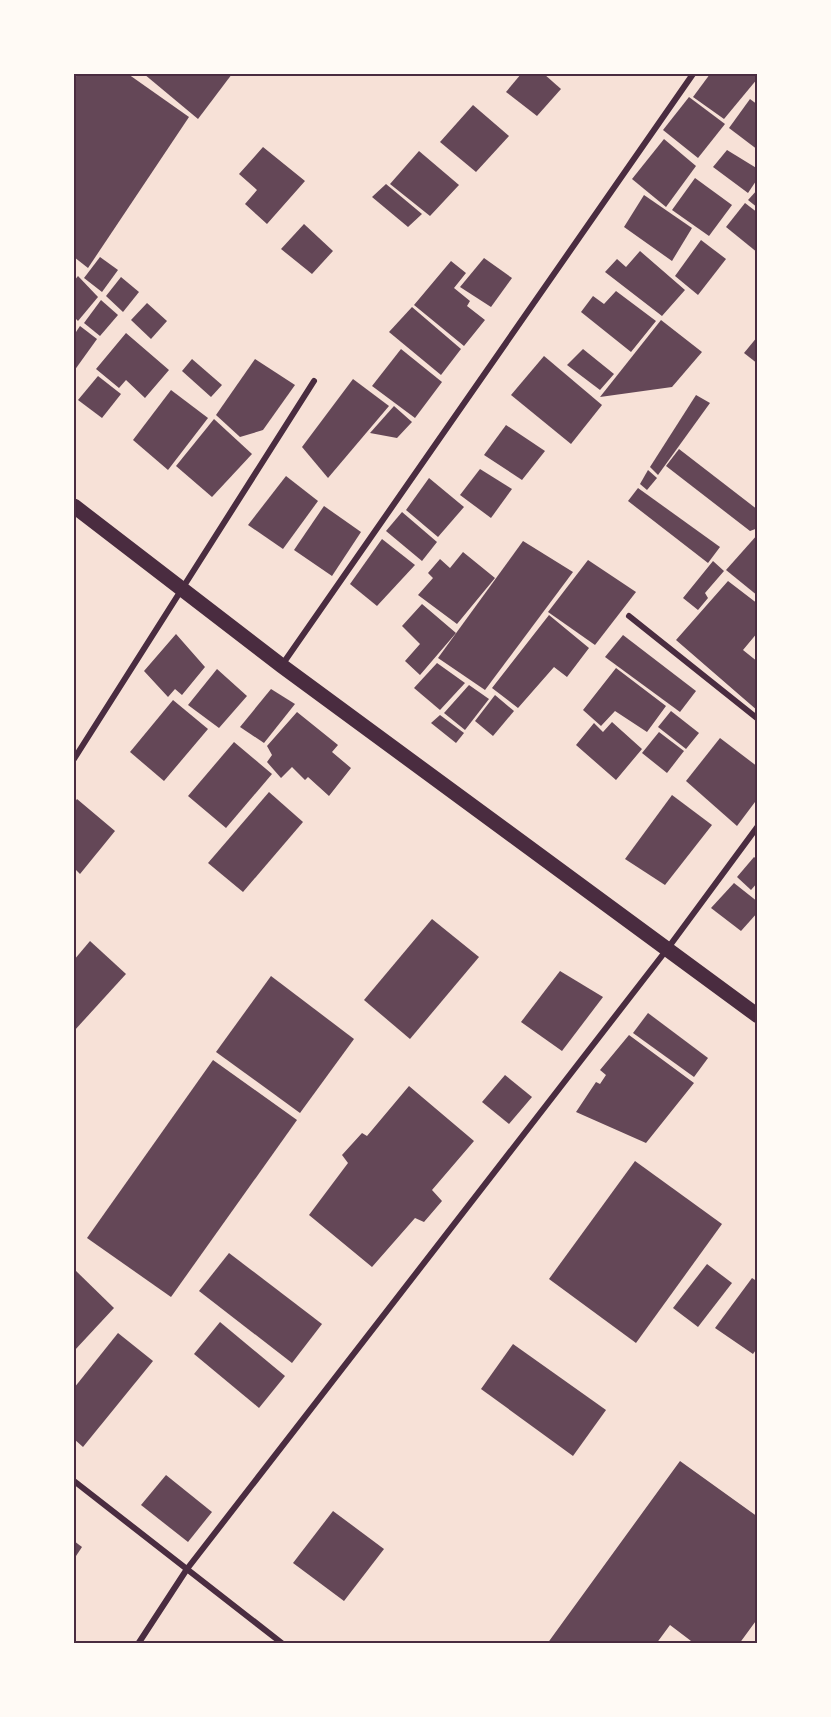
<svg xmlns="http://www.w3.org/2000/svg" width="831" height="1717" viewBox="0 0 831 1717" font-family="'Public Sans',sans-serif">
	<rect width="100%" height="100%" fill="#f7e1d7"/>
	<!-- building -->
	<g fill="#644757">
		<polygon points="78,74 128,74 189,117 88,268 74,257 74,79"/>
		<polygon points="144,74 232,74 198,119"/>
		<polygon points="521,74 544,74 561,89 537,116 506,92"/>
		<polygon points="710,74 752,74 758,78 724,119 693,97"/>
		<polygon points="689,97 725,124 698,158 663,130"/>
		<polygon points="750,99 758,105 758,150 729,128"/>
		<polygon points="473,105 509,136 476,172 440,142"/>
		<polygon points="664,139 696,166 666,207 632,179"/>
		<polygon points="263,147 305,181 267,224 245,204 257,190 239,174"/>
		<polygon points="727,150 758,169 758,178 748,193 713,167"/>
		<polygon points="419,151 459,185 430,216 390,184"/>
		<polygon points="695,178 732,205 709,236 672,210"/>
		<polygon points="386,184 422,214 408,227 372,197"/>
		<polygon points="758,189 758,208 748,200"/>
		<polygon points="644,195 692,228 672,261 624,227"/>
		<polygon points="745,203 758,213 758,253 726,227"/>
		<polygon points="304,224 333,251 312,274 281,249"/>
		<polygon points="701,240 726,259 698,295 675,276"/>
		<polygon points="640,251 685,290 662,316 605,272 617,259 626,267"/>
		<polygon points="100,257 118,270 102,292 84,278"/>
		<polygon points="484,258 512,278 491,307 460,287"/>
		<polygon points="451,261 466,273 454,288 470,301 467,306 485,320 464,346 414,305"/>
		<polygon points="78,276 98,297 78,321 74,317 74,281"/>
		<polygon points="121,277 139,292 123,312 106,296"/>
		<polygon points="616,291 656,321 631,352 581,312 593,296 604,304"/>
		<polygon points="101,300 118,315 100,336 84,323"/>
		<polygon points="147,303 167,321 151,339 131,320"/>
		<polygon points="412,307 461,349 441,375 389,332"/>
		<polygon points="661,320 702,352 672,387 600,397"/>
		<polygon points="80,326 97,339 74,371 74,335"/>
		<polygon points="126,333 169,370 145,398 126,380 119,388 96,369"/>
		<polygon points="758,336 758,364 744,353"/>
		<polygon points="401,349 442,382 415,418 372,386"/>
		<polygon points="583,349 614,374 600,390 567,365"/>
		<polygon points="544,356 602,405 571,444 511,395"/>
		<polygon points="192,359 222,385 211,397 182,371"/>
		<polygon points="255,359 295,385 263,430 240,437 216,415"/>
		<polygon points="98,376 121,394 102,418 78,400"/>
		<polygon points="353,379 389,406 328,478 302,447"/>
		<polygon points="171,390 208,418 168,470 133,440"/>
		<polygon points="696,395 710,403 658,475 650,467"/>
		<polygon points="394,406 412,422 397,438 370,433"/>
		<polygon points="214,419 252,454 212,497 176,466"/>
		<polygon points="506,425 545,451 522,480 484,455"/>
		<polygon points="679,449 758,510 758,528 750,531 666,466"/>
		<polygon points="480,469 512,489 491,518 460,495"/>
		<polygon points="648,470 657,478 647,490 640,484"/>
		<polygon points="286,476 318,501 283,549 248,525"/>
		<polygon points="429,478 464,507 438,537 406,510"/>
		<polygon points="638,488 720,547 708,563 628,501"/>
		<polygon points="324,506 361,532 332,576 294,550"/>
		<polygon points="402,512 437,542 422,561 386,531"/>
		<polygon points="758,534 758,596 726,570"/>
		<polygon points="382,539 415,565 377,606 350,584"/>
		<polygon points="523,541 573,572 485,690 438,658"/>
		<polygon points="463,552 495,578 457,624 418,595 433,578 428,573 440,559 450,568"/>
		<polygon points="588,560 636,592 595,645 548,612"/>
		<polygon points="713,561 724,571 705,593 708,598 698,610 683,598"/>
		<polygon points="728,581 758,604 758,632 743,650 758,662 758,711 676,640"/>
		<polygon points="422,604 456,633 420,675 405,661 420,644 402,626"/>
		<polygon points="549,615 589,648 567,677 554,667 518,708 492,688"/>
		<polygon points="176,634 205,667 182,695 175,689 168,697 144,671"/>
		<polygon points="623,635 696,691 680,712 605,657"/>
		<polygon points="437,663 465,683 440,710 414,688"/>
		<polygon points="616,668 666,706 647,732 615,711 601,726 583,710"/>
		<polygon points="217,669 247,696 219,728 188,705"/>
		<polygon points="469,685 489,699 465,730 444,713"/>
		<polygon points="271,689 295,704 264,743 240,727"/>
		<polygon points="495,695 514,711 493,736 475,721"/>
		<polygon points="173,700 208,729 164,781 130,752"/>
		<polygon points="671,711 699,733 686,749 658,727"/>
		<polygon points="297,712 338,745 332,752 351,768 329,796 308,777 305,780 292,767 281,778 267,762 272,755 267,746"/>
		<polygon points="440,715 464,733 456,743 431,723"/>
		<polygon points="612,722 642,749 616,780 576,745 594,723 603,732"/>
		<polygon points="659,732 684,751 667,773 642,753"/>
		<polygon points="720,738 758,767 758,798 737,826 686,781"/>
		<polygon points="234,742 272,774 226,828 188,796"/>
		<polygon points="269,792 303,822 243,892 208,863"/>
		<polygon points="672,795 712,825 665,885 625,859"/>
		<polygon points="77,799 115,831 80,874 74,868 74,803"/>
		<polygon points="754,857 758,860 758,882 751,890 737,877"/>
		<polygon points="734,883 758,902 758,912 741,931 711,908"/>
		<polygon points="432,919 479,957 410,1039 364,1000"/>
		<polygon points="90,941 126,974 74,1031 74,960"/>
		<polygon points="560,971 603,997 562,1051 521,1022"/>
		<polygon points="271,976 354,1039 300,1113 216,1052"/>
		<polygon points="648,1013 708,1058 694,1077 633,1033"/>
		<polygon points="629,1035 694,1083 646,1143 576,1112 596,1082 600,1084 606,1075 600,1070"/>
		<polygon points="213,1060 297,1120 171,1297 87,1238"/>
		<polygon points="505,1075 532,1097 509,1124 482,1102"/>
		<polygon points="409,1086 474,1141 432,1190 442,1201 424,1222 415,1218 372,1267 309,1215 348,1163 342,1155 362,1133 367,1136"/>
		<polygon points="635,1161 722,1224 636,1343 549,1279"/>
		<polygon points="229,1253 322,1324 292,1363 199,1291"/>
		<polygon points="707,1264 732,1283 698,1327 673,1308"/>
		<polygon points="74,1269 114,1308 74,1351"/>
		<polygon points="752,1278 758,1282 758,1347 753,1354 715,1328"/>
		<polygon points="220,1322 285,1376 259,1408 194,1354"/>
		<polygon points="118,1333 153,1361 83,1447 74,1439 74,1388"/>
		<polygon points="513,1344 606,1410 573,1456 481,1389"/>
		<polygon points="680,1461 758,1517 758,1618 739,1644 695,1644 670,1625 656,1644 547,1644"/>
		<polygon points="166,1475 212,1512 188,1542 141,1505"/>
		<polygon points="333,1511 384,1549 344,1601 293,1563"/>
		<polygon points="74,1541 82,1547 74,1559"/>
	</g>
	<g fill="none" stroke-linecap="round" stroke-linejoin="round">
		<!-- minor -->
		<g stroke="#4a2c40" stroke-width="6">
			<polyline points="629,616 758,719"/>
			<polyline points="282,665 693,74"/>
			<polyline points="74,759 314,381"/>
			<polyline points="74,1481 283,1644"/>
			<polyline points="138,1644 187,1569 668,948 758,826"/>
		</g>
		<!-- primary -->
		<polyline stroke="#4a2c40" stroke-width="15" points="74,506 282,666 758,1016"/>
	</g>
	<!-- border -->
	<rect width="831" height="1717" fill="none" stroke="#fffaf5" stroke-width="150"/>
	<rect x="75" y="75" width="681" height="1567" fill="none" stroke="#4a2c40" stroke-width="2"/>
</svg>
